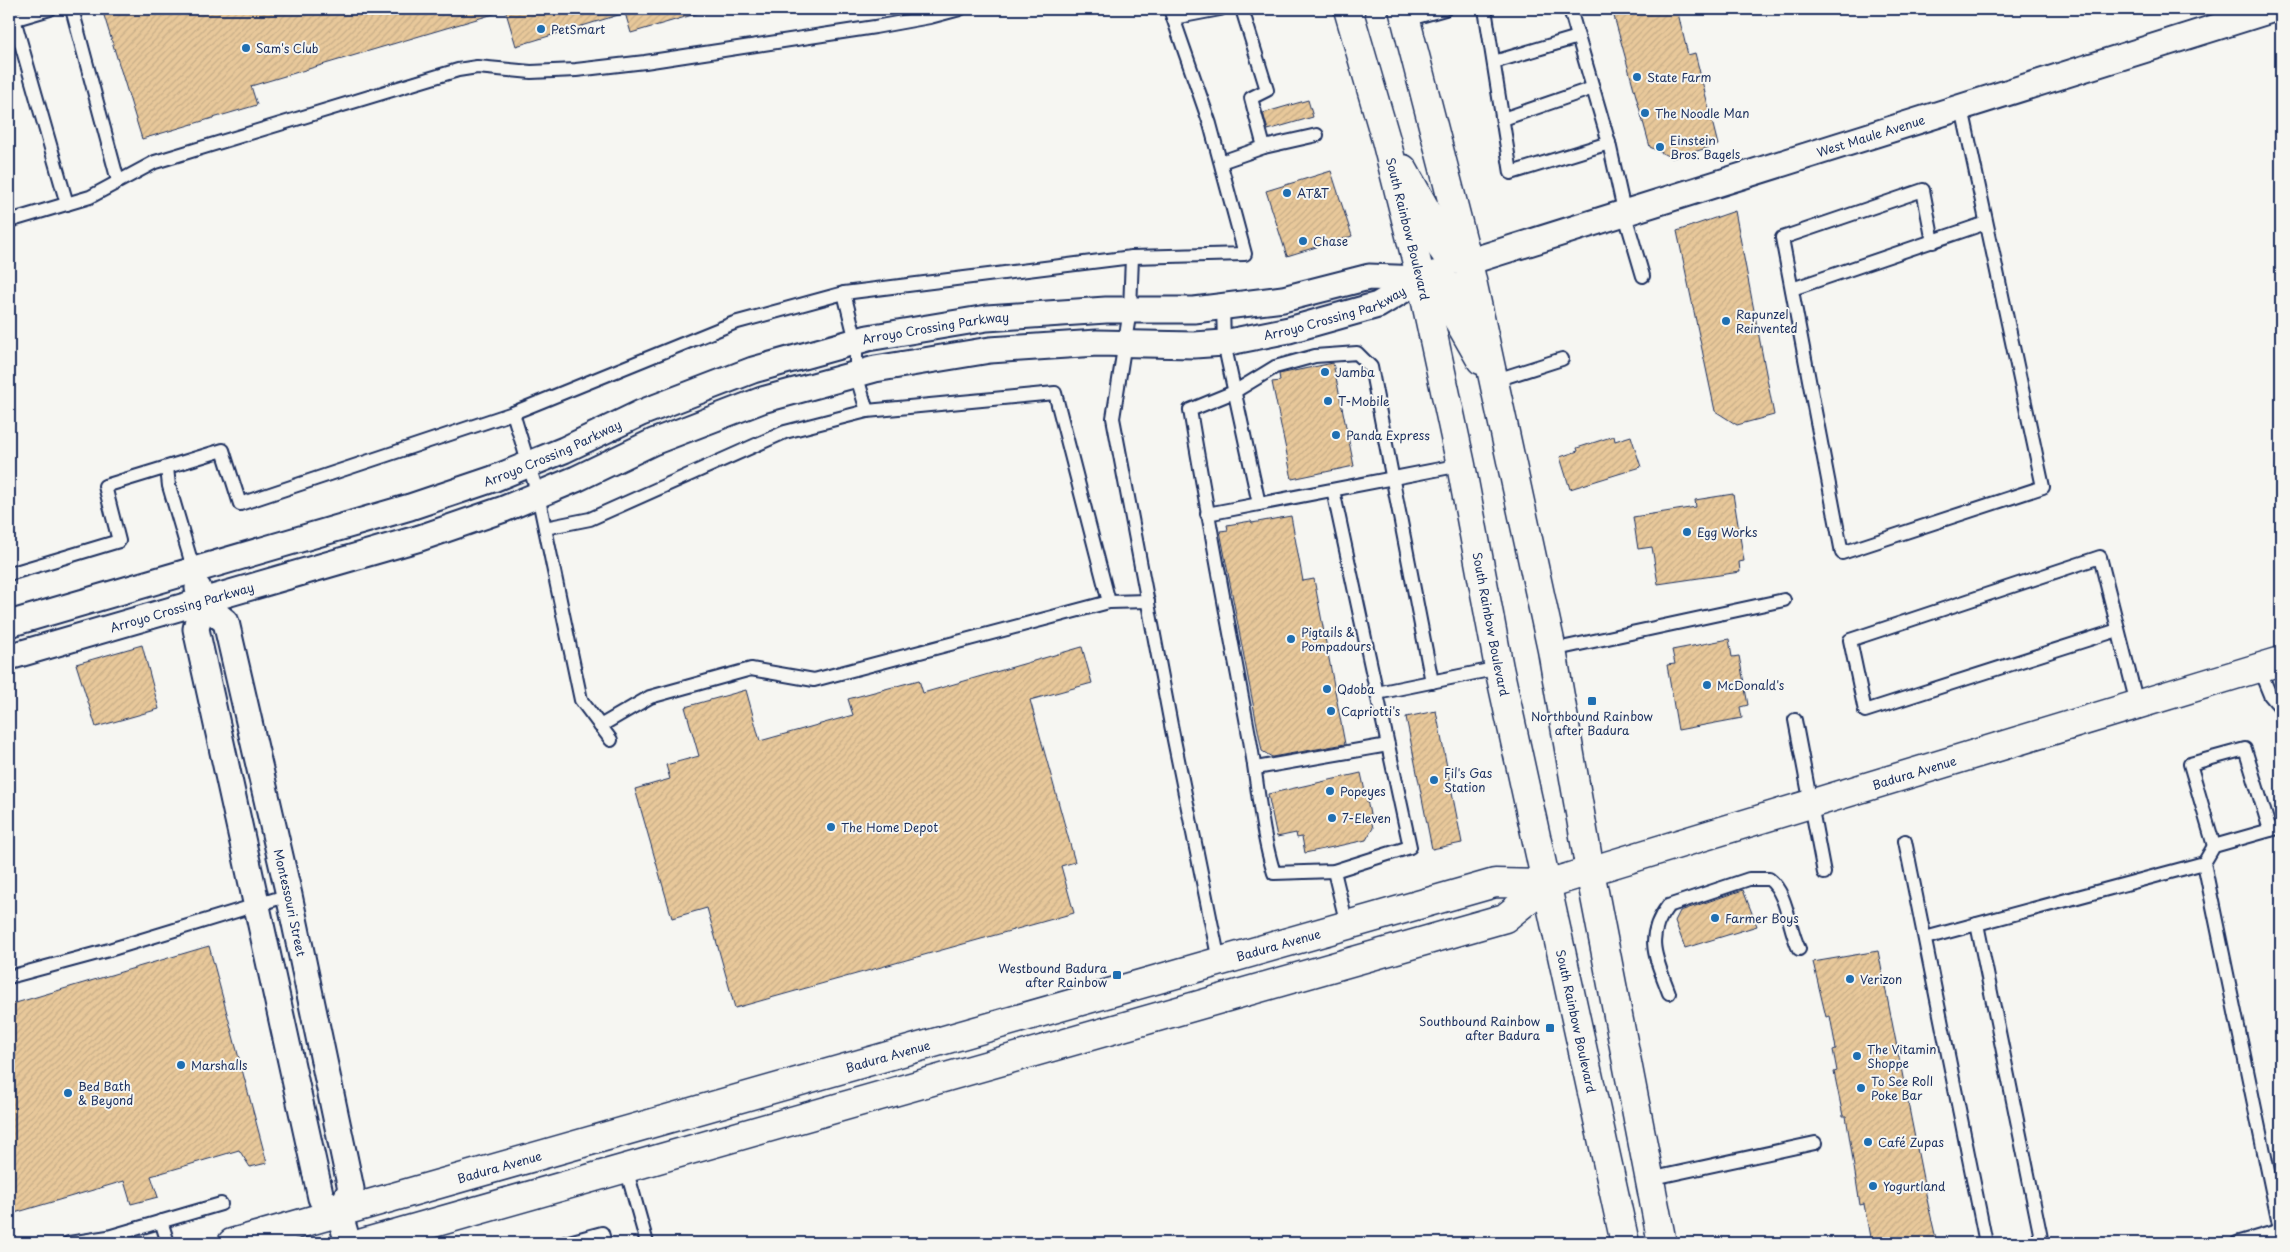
<svg xmlns="http://www.w3.org/2000/svg" width="2290" height="1252" viewBox="0 0 2290 1252" font-family="'Playpen Sans',sans-serif">
	<defs>
		<pattern id="building-hatch" width="6" height="6" patternUnits="userSpaceOnUse" patternTransform="scale(1.25)"><rect width="6" height="6" fill="#e8c89a"/><path d="M-1 1l2-2M0 6l6-6M5 7l2-2" fill="none" stroke="#c6ac87"/></pattern>
	</defs>
	<rect width="100%" height="100%" fill="#f6f6f2"/>
	<filter id="ink" filterUnits="userSpaceOnUse"><feTurbulence type="fractalNoise" baseFrequency=".02" numOctaves="2"/><feDisplacementMap in="SourceGraphic" scale="10" xChannelSelector="R" yChannelSelector="G"/><feConvolveMatrix kernelMatrix="1 2 1 2 8 2 1 2 1" color-interpolation-filters="sRGB"/></filter>
	<g filter="url(#ink)">
		<!-- building -->
		<g fill="url(#building-hatch)" stroke="#1b2f5e">
			<polygon points="102,9 497,9 497,13 251,86 257,105 142,139"/>
			<polygon points="505,9 698,9 699,13 631,33 625,13 516,46"/>
			<polygon points="1612,9 1677,9 1688,55 1695,53 1718,145 1672,158 1650,147"/>
			<polygon points="1308,100 1313,117 1268,130 1263,113"/>
			<polygon points="1331,171 1352,236 1287,256 1266,191"/>
			<polygon points="1735,211 1774,415 1737,425 1715,411 1677,231"/>
			<polygon points="1333,363 1354,466 1292,479 1272,382 1280,381 1279,374"/>
			<polygon points="1614,436 1615,441 1631,436 1641,467 1570,489 1560,457 1578,451 1577,448"/>
			<polygon points="1733,494 1744,561 1739,562 1740,572 1658,584 1652,547 1638,549 1633,517 1696,507 1695,500"/>
			<polygon points="1291,516 1303,581 1314,579 1345,744 1272,757 1262,751 1220,531 1228,530 1227,525 1251,521 1252,523"/>
			<polygon points="1729,639 1732,657 1739,656 1748,705 1740,707 1742,718 1678,730 1667,665 1675,664 1672,650"/>
			<polygon points="142,645 159,709 96,727 76,664"/>
			<polygon points="1082,647 1092,683 1030,700 1075,862 1061,866 1074,913 735,1008 707,908 672,918 635,789 670,779 666,765 699,756 685,707 746,690 760,741 853,715 848,699 919,680 923,693"/>
			<polygon points="1436,711 1462,843 1432,849 1406,717"/>
			<polygon points="1361,773 1373,828 1366,840 1305,853 1302,837 1297,838 1296,833 1277,837 1268,794"/>
			<polygon points="1743,890 1757,926 1685,948 1675,921 1680,911"/>
			<polygon points="209,946 267,1163 250,1167 239,1150 151,1176 158,1197 131,1204 124,1181 11,1214 9,1205 9,1005"/>
			<polygon points="1878,951 1928,1204 1937,1243 1871,1243 1864,1204 1860,1205 1846,1116 1843,1116 1834,1072 1837,1071 1833,1050 1836,1049 1830,1016 1826,1017 1813,962"/>
		</g>
		<g fill="none" stroke-linecap="round" stroke-linejoin="round">
			<!-- service casing -->
			<g stroke="#1b2f5e" stroke-width="16">
				<g id="service">
					<polyline points="72,9 118,181"/>
					<polyline points="1242,9 1267,90 1251,98 1264,147"/>
					<polyline points="1485,9 1511,173 1609,143 1625,215 1643,276"/>
					<polyline points="1570,9 1609,143"/>
					<polyline points="1173,18 1220,9"/>
					<polyline points="14,19 67,204"/>
					<polyline points="1406,20 1445,9"/>
					<polyline points="9,21 50,9"/>
					<polyline points="1494,62 1578,37"/>
					<polyline points="1503,119 1593,88"/>
					<polyline points="1221,162 1264,147 1317,135"/>
					<polyline points="9,221 90,197 155,162 458,70 477,67 531,72 576,70 645,62 875,27 930,17 960,9"/>
					<polyline points="1933,242 1923,190 1782,238 1842,553 2043,487 1962,108"/>
					<polyline points="1132,257 1130,310 1113,418 1171,725 1219,961"/>
					<polyline points="1792,289 1986,223"/>
					<polyline points="844,293 856,341 856,374 867,411 1055,393 1109,602"/>
					<polyline points="1223,306 1224,343 1259,504"/>
					<polyline points="1493,381 1562,359"/>
					<polyline points="513,413 538,495 581,700 611,740"/>
					<polyline points="167,468 169,486 194,571"/>
					<path d="M1333 490 1410 847 1334 871 1274 873C1260 829 1258 781 1249 735 1229 627 1208 519 1190 410L1234 392 1275 367 1315 356 1357 353 1371 367 1432 682"/>
					<polyline points="1207,514 1461,465"/>
					<polyline points="545,528 590,519 785,432 867,411"/>
					<polyline points="9,574 119,541 105,486 223,450 240,504 513,413 734,323 844,293 1132,257 1245,254 1210,124 1170,9"/>
					<polyline points="2118,630 1865,711 1850,640 2100,557 2137,704"/>
					<polyline points="1552,650 1784,600"/>
					<polyline points="2259,668 2270,695 2281,708"/>
					<polyline points="1377,693 1499,668"/>
					<polyline points="1795,720 1824,873"/>
					<polyline points="600,726 650,697 751,669 814,680 1109,602 1148,601"/>
					<polyline points="1256,768 1388,745"/>
					<polyline points="2281,827 2214,846 2204,863 2281,1234"/>
					<polyline points="1905,841 1986,1243"/>
					<polyline points="2214,846 2190,764 2245,749 2270,830"/>
					<polyline points="1334,871 1347,925"/>
					<polyline points="1977,924 2042,1243"/>
					<polyline points="1925,938 2204,863"/>
					<polyline points="9,977 109,950 289,895"/>
					<path d="M1669 993C1657 960 1643 938 1668 906L1749 879H1769C1788 894 1788 927 1799 949"/>
					<polyline points="626,1168 647,1243"/>
					<polyline points="1649,1179 1815,1143"/>
					<polyline points="161,1221 168,1243"/>
					<polyline points="69,1243 108,1237 221,1204"/>
					<polyline points="565,1243 602,1233 605,1243"/>
					<polyline points="2237,1243 2281,1230"/>
				</g>
			</g>
			<!-- minor casing -->
			<g stroke="#1b2f5e" stroke-width="29">
				<g id="minor">
					<path id="s1" d="M1468 262 2274 9"/>
					<polyline points="198,588 202,602 196,629 321,1198 339,1212 348,1243"/>
					<path id="s2" d="M202 602 226 622 289 895 351 1189 339 1212"/>
					<path id="s3" d="M9 624 410 507 493 479 564 450 641 413 753 370 868 338 987 318 1106 310H1194L1283 299 1369 277 1421 279"/>
					<path id="s4" d="M9 657 420 538 504 509 576 479 653 442 762 400 875 369 990 350 1097 343 1194 345 1224 343 1289 330 1378 305 1421 279"/>
				</g>
			</g>
			<!-- secondary casing -->
			<g stroke="#1b2f5e" stroke-width="31">
				<g id="secondary">
					<path id="s5" d="M232 1243 1495 883 1547 884 2281 661"/>
					<polyline points="363,1243 1505,918 1547,884"/>
				</g>
			</g>
			<!-- primary casing -->
			<g stroke="#1b2f5e" stroke-width="31">
				<g id="primary">
					<path id="s6" d="M1348 9 1386 140 1421 279 1461 465 1499 668 1625 1243"/>
					<polyline points="1403,9 1468,262 1552,650 1590,871 1662,1243"/>
					<polyline points="1403,169 1431,219 1441,247 1448,257 1468,262"/>
					<polyline points="1421,279 1436,275 1448,285 1457,318 1481,360"/>
				</g>
			</g>
			<!-- service -->
			<use href="#service" stroke="#f6f6f2" stroke-width="12"/>
			<!-- minor -->
			<use href="#minor" stroke="#f6f6f2" stroke-width="25"/>
			<!-- secondary -->
			<use href="#secondary" stroke="#f6f6f2" stroke-width="28"/>
			<!-- primary -->
			<use href="#primary" stroke="#f6f6f2" stroke-width="28"/>
		</g>
	</g>
	<!-- markers -->
	<g fill="#1f6fb2" stroke="#f6f6f2" stroke-width="2">
		<circle cx="541" cy="29" r="5"/>
		<circle cx="246" cy="48" r="5"/>
		<circle cx="1637" cy="77" r="5"/>
		<circle cx="1645" cy="113" r="5"/>
		<circle cx="1660" cy="147" r="5"/>
		<circle cx="1287" cy="193" r="5"/>
		<circle cx="1303" cy="241" r="5"/>
		<circle cx="1726" cy="321" r="5"/>
		<circle cx="1325" cy="372" r="5"/>
		<circle cx="1328" cy="401" r="5"/>
		<circle cx="1336" cy="435" r="5"/>
		<circle cx="1687" cy="532" r="5"/>
		<circle cx="1291" cy="639" r="5"/>
		<circle cx="1707" cy="685" r="5"/>
		<circle cx="1327" cy="689" r="5"/>
		<rect x="1587" y="696" width="10" height="10" rx="2.5"/>
		<circle cx="1331" cy="711" r="5"/>
		<circle cx="1434" cy="780" r="5"/>
		<circle cx="1330" cy="791" r="5"/>
		<circle cx="1332" cy="818" r="5"/>
		<circle cx="831" cy="827" r="5"/>
		<circle cx="1715" cy="918" r="5"/>
		<rect x="1112" y="970" width="10" height="10" rx="2.5"/>
		<circle cx="1850" cy="979" r="5"/>
		<rect x="1545" y="1023" width="10" height="10" rx="2.5"/>
		<circle cx="1857" cy="1056" r="5"/>
		<circle cx="181" cy="1065" r="5"/>
		<circle cx="1861" cy="1088" r="5"/>
		<circle cx="68" cy="1093" r="5"/>
		<circle cx="1868" cy="1142" r="5"/>
		<circle cx="1873" cy="1186" r="5"/>
	</g>
	<g text-anchor="middle" dominant-baseline="central" stroke-width="4" stroke-linejoin="round" paint-order="stroke">
		<!-- poi labels -->
		<g font-size="12" fill="#1b2f5e" stroke="#f6f6f2" text-anchor="start">
			<text x="551" y="29">PetSmart</text>
			<text x="256" y="48">Sam's Club</text>
			<text x="1647" y="77">State Farm</text>
			<text x="1655" y="113">The Noodle Man</text>
			<text x="1670" y="140">Einstein<tspan x="1670" dy="14">Bros. Bagels</tspan></text>
			<text x="1297" y="193">AT&amp;T</text>
			<text x="1313" y="241">Chase</text>
			<text x="1736" y="314">Rapunzel<tspan x="1736" dy="14">Reinvented</tspan></text>
			<text x="1335" y="372">Jamba</text>
			<text x="1338" y="401">T-Mobile</text>
			<text x="1346" y="435">Panda Express</text>
			<text x="1697" y="532">Egg Works</text>
			<text x="1301" y="632">Pigtails &amp;<tspan x="1301" dy="14">Pompadours</tspan></text>
			<text x="1717" y="685">McDonald's</text>
			<text x="1337" y="689">Qdoba</text>
			<text x="1341" y="711">Capriotti's</text>
			<text x="1592" y="716" text-anchor="middle">Northbound Rainbow<tspan x="1592" dy="14">after Badura</tspan></text>
			<text x="1444" y="773">Fil's Gas<tspan x="1444" dy="14">Station</tspan></text>
			<text x="1340" y="791">Popeyes</text>
			<text x="1342" y="818">7-Eleven</text>
			<text x="841" y="827">The Home Depot</text>
			<text x="1725" y="918">Farmer Boys</text>
			<text x="1107" y="968" text-anchor="end">Westbound Badura<tspan x="1107" dy="14">after Rainbow</tspan></text>
			<text x="1860" y="979">Verizon</text>
			<text x="1540" y="1021" text-anchor="end">Southbound Rainbow<tspan x="1540" dy="14">after Badura</tspan></text>
			<text x="1867" y="1049">The Vitamin<tspan x="1867" dy="14">Shoppe</tspan></text>
			<text x="191" y="1065">Marshalls</text>
			<text x="1871" y="1081">To See Roll<tspan x="1871" dy="14">Poke Bar</tspan></text>
			<text x="78" y="1086">Bed Bath<tspan x="78" dy="14">&amp; Beyond</tspan></text>
			<text x="1878" y="1142">Café Zupas</text>
			<text x="1883" y="1186">Yogurtland</text>
		</g>
		<!-- street labels -->
		<g font-size="12" fill="#1b2f5e" stroke="#f6f6f2">
			<text stroke="none"><textPath href="#s1" startOffset="422">West Maule Avenue</textPath></text>
			<text stroke="none"><textPath href="#s6" startOffset="228">South Rainbow Boulevard</textPath></text>
			<text stroke="none"><textPath href="#s4" startOffset="1380">Arroyo Crossing Parkway</textPath></text>
			<text stroke="none"><textPath href="#s3" startOffset="975">Arroyo Crossing Parkway</textPath></text>
			<text stroke="none"><textPath href="#s3" startOffset="570">Arroyo Crossing Parkway</textPath></text>
			<text stroke="none"><textPath href="#s4" startOffset="180">Arroyo Crossing Parkway</textPath></text>
			<text stroke="none"><textPath href="#s6" startOffset="632">South Rainbow Boulevard</textPath></text>
			<text stroke="none"><textPath href="#s5" startOffset="1749">Badura Avenue</textPath></text>
			<text stroke="none"><textPath href="#s2" startOffset="319">Montessouri Street</textPath></text>
			<text stroke="none"><textPath href="#s5" startOffset="1088">Badura Avenue</textPath></text>
			<text stroke="none"><textPath href="#s6" startOffset="1038">South Rainbow Boulevard</textPath></text>
			<text stroke="none"><textPath href="#s5" startOffset="682">Badura Avenue</textPath></text>
			<text stroke="none"><textPath href="#s5" startOffset="278">Badura Avenue</textPath></text>
		</g>
	</g>
	<!-- margin -->
	<rect width="2290" height="1252" fill="none" stroke="#f6f6f2" stroke-width="30"/>
	<rect x="15" y="15" width="2260" height="1222" fill="none" stroke="#1b2f5e" stroke-width="2" filter="url(#ink)"/>
</svg>
